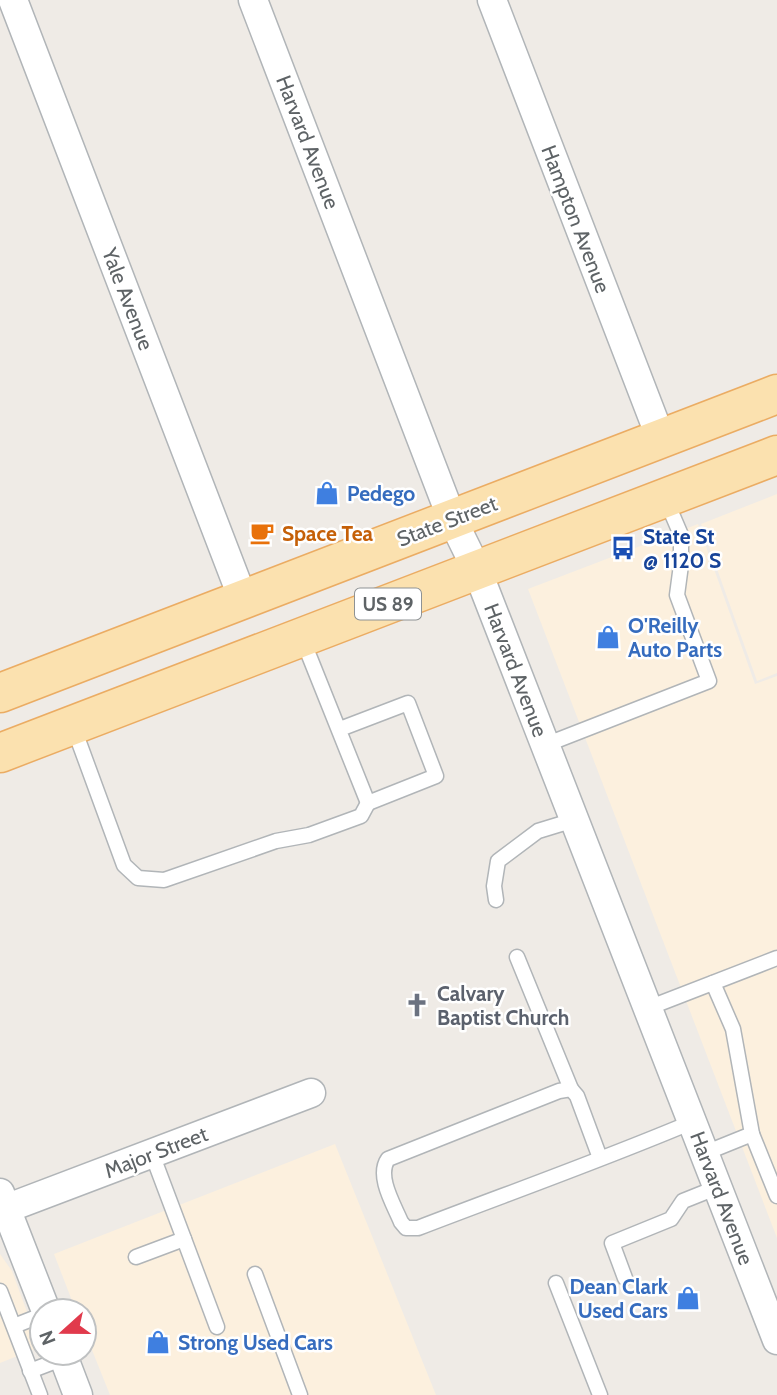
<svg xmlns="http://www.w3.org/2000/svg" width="777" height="1395" viewBox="0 0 777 1395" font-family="Cabin,sans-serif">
	<rect width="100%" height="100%" fill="#efebe6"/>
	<!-- commercial -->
	<g fill="#fcf0de">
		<polygon points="777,494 777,673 757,681 701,524"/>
		<polygon points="698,524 755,684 777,676 777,1238 528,589"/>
		<polygon points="335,1144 436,1395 110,1395 84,1330 84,1311 76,1311 54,1254"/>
		<polygon points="0,1254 12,1271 40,1347 0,1363"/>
	</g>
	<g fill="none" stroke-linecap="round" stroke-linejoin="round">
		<!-- service casing -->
		<g stroke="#b1b5b8" stroke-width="17">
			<g id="service">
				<polyline points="302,638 368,803 436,776 408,703 340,729"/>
				<polyline points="73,726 124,865 138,878 164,880 276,841 309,835 361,816 368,803"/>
				<polyline points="545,745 709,681 677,595 681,565 681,535 666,500"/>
				<polyline points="496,900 494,886 498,861 538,831 574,820"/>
				<polyline points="517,957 571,1089"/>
				<polyline points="713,983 733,1029 752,1134"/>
				<polyline points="648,1008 777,958"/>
				<polyline points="705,1153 752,1134 777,1196"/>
				<path d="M600 1158 577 1096 571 1089 559 1091 388 1159C376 1176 394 1205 401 1222L406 1228H418C509 1193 602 1160 692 1122"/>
				<polyline points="184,1239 217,1327"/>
				<polyline points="136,1257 184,1239 152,1154"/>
				<polyline points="255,1274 300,1395"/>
				<polyline points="625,1278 612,1243 671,1219 683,1201 718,1187"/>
				<polyline points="556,1283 600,1395"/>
				<polyline points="0,1291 40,1395"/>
				<polyline points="14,1326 42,1315"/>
				<polyline points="30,1371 64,1358"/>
			</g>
		</g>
		<!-- minor casing -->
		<g stroke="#b1b5b8" stroke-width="31">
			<g id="minor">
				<polyline points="13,0 243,599"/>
				<polyline points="253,0 452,519 477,570 777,1340"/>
				<polyline points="492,0 661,439"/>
				<polyline points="0,1193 46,1311"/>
				<polyline points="0,1211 311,1093"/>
				<polyline points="62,1353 78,1395"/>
			</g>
		</g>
		<!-- primary casing -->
		<g stroke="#ebac63" stroke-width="41">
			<g id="primary">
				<polyline points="0,693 777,394"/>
				<polyline points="0,753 777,455"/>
			</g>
		</g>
		<!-- service -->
		<use href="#service" stroke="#fff" stroke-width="14"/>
		<!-- minor -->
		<use href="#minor" stroke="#fff" stroke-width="28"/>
		<!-- primary -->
		<use href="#primary" stroke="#fbe1af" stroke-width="38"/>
	</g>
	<!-- icons -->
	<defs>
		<g id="shop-bare" transform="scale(1.89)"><path d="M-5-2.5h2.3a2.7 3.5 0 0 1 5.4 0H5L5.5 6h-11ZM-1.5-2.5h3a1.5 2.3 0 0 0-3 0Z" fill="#3f7fe0" stroke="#fff" stroke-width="2.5" paint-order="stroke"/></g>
		<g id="cafe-bare" transform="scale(1.89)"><path d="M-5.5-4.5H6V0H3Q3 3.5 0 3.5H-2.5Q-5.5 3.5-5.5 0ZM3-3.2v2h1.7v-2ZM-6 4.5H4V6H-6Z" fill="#e8710a" stroke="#fff" stroke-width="2.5" paint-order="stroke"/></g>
		<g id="bus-bare" transform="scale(1.89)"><path d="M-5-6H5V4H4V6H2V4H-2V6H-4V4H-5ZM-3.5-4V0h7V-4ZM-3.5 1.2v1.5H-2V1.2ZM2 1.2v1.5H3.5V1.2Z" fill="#1a4fb4" stroke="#fff" stroke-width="2.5" paint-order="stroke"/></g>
		<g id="church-bare" transform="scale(1.89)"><path d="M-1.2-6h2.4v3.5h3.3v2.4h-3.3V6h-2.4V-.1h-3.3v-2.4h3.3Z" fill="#6b7280" stroke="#fff" stroke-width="2.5" paint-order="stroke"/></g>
	</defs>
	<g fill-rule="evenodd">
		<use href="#shop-bare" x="327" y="493"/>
		<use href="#cafe-bare" x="262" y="533"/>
		<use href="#bus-bare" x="623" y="548"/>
		<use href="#shop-bare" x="608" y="637"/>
		<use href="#church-bare" x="417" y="1005"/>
		<use href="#shop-bare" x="688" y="1298"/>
		<use href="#shop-bare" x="158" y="1342"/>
	</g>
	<g text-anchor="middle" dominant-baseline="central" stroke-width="5" stroke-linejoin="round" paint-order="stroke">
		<!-- shield labels -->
		<rect fill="#fff" stroke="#8e9294" stroke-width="2" x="355" y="588.5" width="66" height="31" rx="5"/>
		<g font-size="19" font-weight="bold" fill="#5e6366">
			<text x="388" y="604">US 89</text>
		</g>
		<!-- street labels -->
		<g font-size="21" fill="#5e6366" stroke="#fff">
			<text transform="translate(308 142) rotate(69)">Harvard Avenue</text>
			<text transform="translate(576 219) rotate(69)">Hampton Avenue</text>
			<text transform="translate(128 299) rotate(69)">Yale Avenue</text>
			<text transform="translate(447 521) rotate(-21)">State Street</text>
			<text transform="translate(516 670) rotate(69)">Harvard Avenue</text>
			<text transform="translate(156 1152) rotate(-21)">Major Street</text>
			<text transform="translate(722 1198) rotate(69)">Harvard Avenue</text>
		</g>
		<!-- shop labels -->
		<g font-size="21" font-weight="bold" fill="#366cbe" stroke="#fff" text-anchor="start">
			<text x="347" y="493">Pedego</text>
			<text x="628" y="625">O'Reilly<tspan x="628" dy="24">Auto Parts</tspan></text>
			<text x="668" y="1286" text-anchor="end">Dean Clark<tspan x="668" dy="24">Used Cars</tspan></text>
			<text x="178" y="1342">Strong Used Cars</text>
		</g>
		<!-- food labels -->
		<g font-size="21" font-weight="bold" fill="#c56008" stroke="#fff" text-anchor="start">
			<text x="282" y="533">Space Tea</text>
		</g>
		<!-- transit labels -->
		<g font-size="21" font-weight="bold" fill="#164399" stroke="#fff" text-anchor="start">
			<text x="643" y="536">State St<tspan x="643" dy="24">@ 1120 S</tspan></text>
		</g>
		<!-- worship labels -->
		<g font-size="21" font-weight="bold" fill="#5b616d" stroke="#fff" text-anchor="start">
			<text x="437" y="993">Calvary<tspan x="437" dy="24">Baptist Church</tspan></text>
		</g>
	</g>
	<!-- north arrow -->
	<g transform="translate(63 1332) rotate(249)"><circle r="33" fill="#ffffff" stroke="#bfc1c2" stroke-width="2"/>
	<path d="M0-5L12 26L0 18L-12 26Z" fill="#e13a4c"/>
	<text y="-10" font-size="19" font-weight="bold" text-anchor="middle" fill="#5e6366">N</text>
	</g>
</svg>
